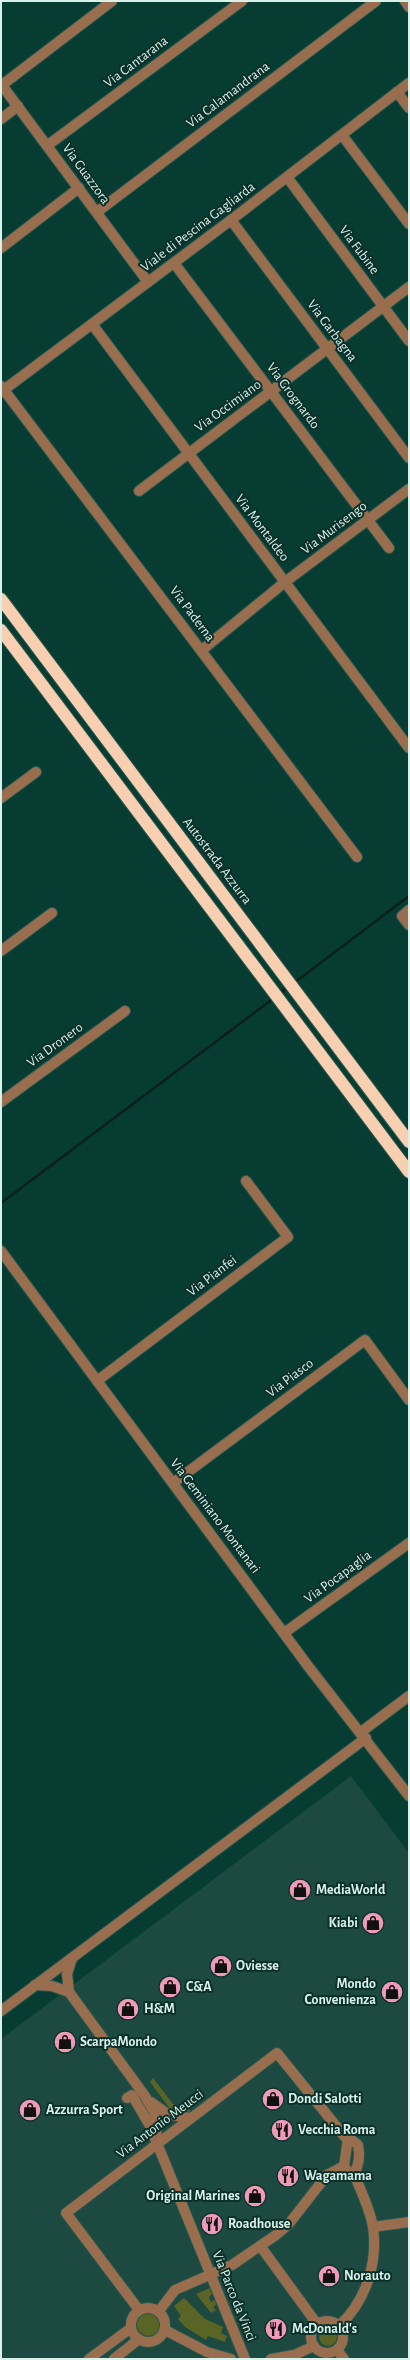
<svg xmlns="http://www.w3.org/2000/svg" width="410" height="2360" viewBox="0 0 410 2360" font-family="'Alegreya Sans',sans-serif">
	<rect width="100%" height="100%" fill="#073c33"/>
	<!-- built -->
	<polygon fill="#1c4940" points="351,1776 409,1853 409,2359 1,2359 1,2039"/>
	<!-- green -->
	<g fill="#5a6424">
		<polygon points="153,2078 173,2104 189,2109 191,2113 173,2113 150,2082"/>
		<polygon points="210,2288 212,2294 209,2297 211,2302 215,2300 216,2305 213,2307 216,2310 211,2313 196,2294"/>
		<polygon points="184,2298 205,2319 223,2327 221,2333 227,2336 225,2342 208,2336 206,2340 185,2327 178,2319 181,2316 174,2306"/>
		<circle cx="149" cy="2324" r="12"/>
		<circle cx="328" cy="2337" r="9"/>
	</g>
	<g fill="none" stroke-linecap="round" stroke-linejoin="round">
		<!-- stream -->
		<g stroke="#09201b" stroke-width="2.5">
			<polyline points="294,983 409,896"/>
			<polyline points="279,994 288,987"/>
			<polyline points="1,1203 274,998"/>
		</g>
		<!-- minor casing -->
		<g stroke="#285950" stroke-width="12">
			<g id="minor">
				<polyline points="405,1 409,7"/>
				<polyline points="1,84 148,282"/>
				<polyline points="2,85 112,1"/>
				<polyline points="397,92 409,108"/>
				<polyline points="1,119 18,106"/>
				<polyline points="342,135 409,224"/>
				<polyline points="48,145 242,1"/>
				<polyline points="287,177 409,341"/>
				<polyline points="97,212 376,1"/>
				<polyline points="231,220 409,458"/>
				<polyline points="1,248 79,188"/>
				<polyline points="174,263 389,548"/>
				<polyline points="92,324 409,748"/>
				<polyline points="1,386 357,857"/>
				<polyline points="1,392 231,220 409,83"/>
				<polyline points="139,491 409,287"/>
				<polyline points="202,650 285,582 409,489"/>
				<polyline points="1,798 36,772"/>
				<polyline points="409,910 402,916 409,925"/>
				<polyline points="1,951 52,913"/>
				<polyline points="1,1102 125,1011"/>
				<polyline points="1,1251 308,1666 409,1796"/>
				<polyline points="97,1381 288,1237 246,1181"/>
				<polyline points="173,1483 365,1340 409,1400"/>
				<polyline points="284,1633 409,1543"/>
				<polyline points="361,1732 409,1696"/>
				<polyline points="72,1958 67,1974 69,1992 145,2096 154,2112 157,2137"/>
				<polyline points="35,1985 52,1986 69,1992"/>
				<polyline points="1,2011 366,1738"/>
				<polyline points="127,2098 132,2095 150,2126 245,2359"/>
				<polyline points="151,2102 169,2115 191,2118"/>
				<path d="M352 2140 358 2145C360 2154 359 2165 354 2174H350L344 2166 347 2145Z"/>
				<polyline points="373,2227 409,2222"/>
				<polyline points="261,2247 317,2324"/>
				<circle cx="148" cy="2325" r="17"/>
				<polyline points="139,2310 66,2213 70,2210 277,2053 349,2142"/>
				<polyline points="159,2311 175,2290 232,2265 276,2235 288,2225 327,2175 344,2166"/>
				<circle cx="327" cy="2337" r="16"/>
				<path d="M339 2326C366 2301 378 2263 373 2227 370 2209 361 2191 354 2174"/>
				<polyline points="165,2330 207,2352 231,2359"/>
				<polyline points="337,2350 344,2359"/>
				<polyline points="89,2359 131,2328"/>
				<polyline points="114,2359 139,2339"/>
				<polyline points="271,2359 294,2355 314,2346"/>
			</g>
		</g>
		<!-- highway casing -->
		<g stroke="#285950" stroke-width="14">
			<g id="highway">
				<polyline points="1,599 409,1142"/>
				<polyline points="1,630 409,1172"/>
			</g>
		</g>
		<!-- minor -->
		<use href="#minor" stroke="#986e4f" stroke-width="10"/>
		<!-- highway -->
		<use href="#highway" stroke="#f9cfb1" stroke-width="12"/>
	</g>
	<!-- icons -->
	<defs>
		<g id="shop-disc" transform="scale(1.15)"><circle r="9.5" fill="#ef9ab8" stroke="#0a3029"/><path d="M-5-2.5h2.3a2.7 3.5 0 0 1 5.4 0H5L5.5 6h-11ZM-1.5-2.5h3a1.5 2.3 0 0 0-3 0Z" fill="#111"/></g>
		<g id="restaurant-disc" transform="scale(1.15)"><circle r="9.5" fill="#ef9ab8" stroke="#0a3029"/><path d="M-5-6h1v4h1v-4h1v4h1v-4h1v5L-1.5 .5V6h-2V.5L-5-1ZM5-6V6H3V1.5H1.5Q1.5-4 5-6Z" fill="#111"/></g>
	</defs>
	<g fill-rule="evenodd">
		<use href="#shop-disc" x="300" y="1890"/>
		<use href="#shop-disc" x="373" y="1923"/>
		<use href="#shop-disc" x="221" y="1966"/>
		<use href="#shop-disc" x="170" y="1987"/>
		<use href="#shop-disc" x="392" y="1992"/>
		<use href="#shop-disc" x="128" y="2009"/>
		<use href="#shop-disc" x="65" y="2042"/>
		<use href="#shop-disc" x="273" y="2099"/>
		<use href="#shop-disc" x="30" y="2110"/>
		<use href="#restaurant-disc" x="282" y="2130"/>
		<use href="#restaurant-disc" x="288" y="2176"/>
		<use href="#shop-disc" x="255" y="2196"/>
		<use href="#restaurant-disc" x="212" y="2224"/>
		<use href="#shop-disc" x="329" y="2276"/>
		<use href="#restaurant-disc" x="276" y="2329"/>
	</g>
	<g text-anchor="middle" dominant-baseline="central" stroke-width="4" stroke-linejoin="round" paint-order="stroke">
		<!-- street labels -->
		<g font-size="14" fill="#d8f1ea" stroke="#0a3029">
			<text transform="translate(136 62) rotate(-37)">Via Cantarana</text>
			<text transform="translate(228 95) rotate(-37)">Via Calamandrana</text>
			<text transform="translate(86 174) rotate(54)">Via Guazzora</text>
			<text transform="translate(198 227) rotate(-37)">Viale di Pescina Gagliarda</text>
			<text transform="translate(359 250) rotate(53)">Via Fubine</text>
			<text transform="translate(332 331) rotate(53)">Via Garbagna</text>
			<text transform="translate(293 396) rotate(53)">Via Grognardo</text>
			<text transform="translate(228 406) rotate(-36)">Via Occimiano</text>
			<text transform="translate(262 528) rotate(53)">Via Montaldeo</text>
			<text transform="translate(334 528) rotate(-37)">Via Murisengo</text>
			<text transform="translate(192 614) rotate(53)">Via Paderna</text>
			<text transform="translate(217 861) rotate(53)">Autostrada Azzurra</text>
			<text transform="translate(55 1045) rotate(-36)">Via Dronero</text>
			<text transform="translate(212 1276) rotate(-37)">Via Pianfei</text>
			<text transform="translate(290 1378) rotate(-37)">Via Piasco</text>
			<text transform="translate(215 1516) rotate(53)">Via Geminiano Montanari</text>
			<text transform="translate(338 1577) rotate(-36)">Via Pocapaglia</text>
			<text transform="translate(160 2124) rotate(-37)">Via Antonio Meucci</text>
			<text transform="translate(234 2296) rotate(68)">Via Parco da Vinci</text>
		</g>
		<!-- poi labels -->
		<g font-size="14" font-weight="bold" fill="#d8f1ea" stroke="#0a3029" text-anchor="start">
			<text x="316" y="1890">MediaWorld</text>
			<text x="358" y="1923" text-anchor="end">Kiabi</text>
			<text x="236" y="1966">Oviesse</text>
			<text x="376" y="1984" text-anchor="end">Mondo<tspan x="376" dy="16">Convenienza</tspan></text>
			<text x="186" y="1987">C&amp;A</text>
			<text x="144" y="2009">H&amp;M</text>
			<text x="80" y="2042">ScarpaMondo</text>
			<text x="288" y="2099">Dondi Salotti</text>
			<text x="46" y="2110">Azzurra Sport</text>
			<text x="298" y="2130">Vecchia Roma</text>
			<text x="304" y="2176">Wagamama</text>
			<text x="240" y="2196" text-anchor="end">Original Marines</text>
			<text x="228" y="2224">Roadhouse</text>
			<text x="344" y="2276">Norauto</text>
			<text x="292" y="2329">McDonald's</text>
		</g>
	</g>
	<!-- border -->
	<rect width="410" height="2360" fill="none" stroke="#d8f1ea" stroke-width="4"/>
</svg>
